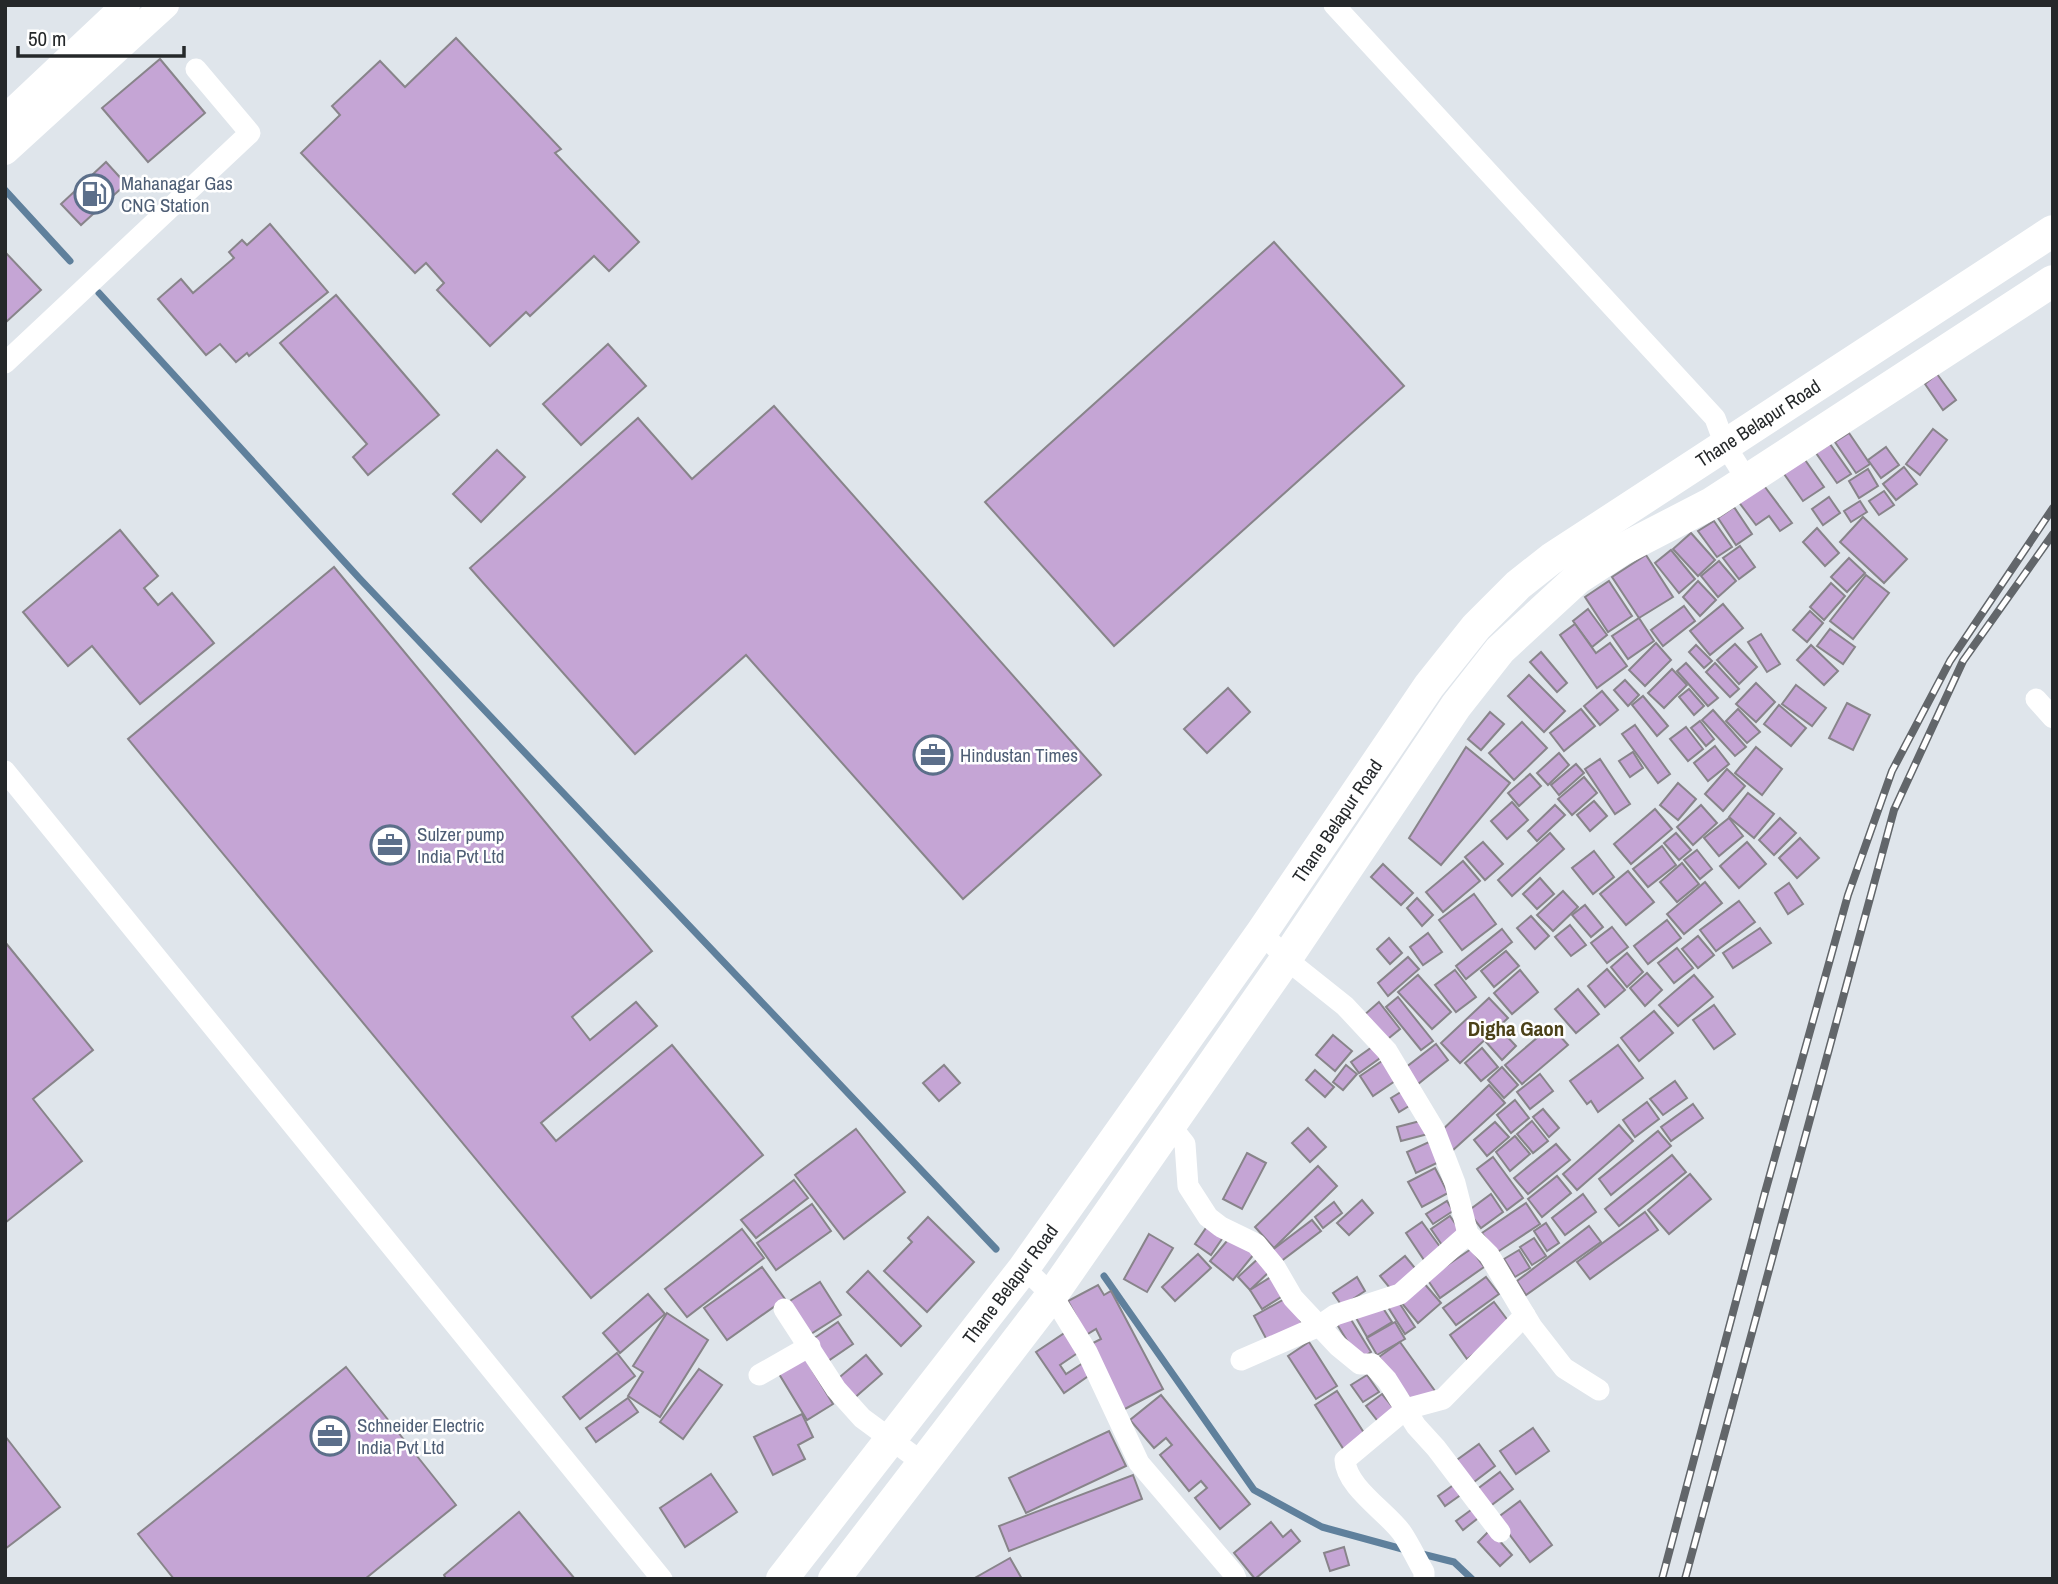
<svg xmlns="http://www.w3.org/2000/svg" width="2058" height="1584" viewBox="0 0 2058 1584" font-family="'Archivo Narrow',sans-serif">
	<rect width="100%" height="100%" fill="#dfe5eb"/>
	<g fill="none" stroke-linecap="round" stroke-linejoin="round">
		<!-- stream -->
		<g stroke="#5f809c" stroke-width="7">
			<polyline points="5,190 70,261"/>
			<polyline points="99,293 360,579 996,1249"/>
			<polyline points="1104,1276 1254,1490 1322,1527 1406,1550"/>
			<polyline points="1418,1553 1454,1562 1472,1579"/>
		</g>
	</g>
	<!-- building -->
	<g fill="#c5a5d5" stroke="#88848a" stroke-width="2">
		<polygon points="456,38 561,149 555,153 639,242 609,271 594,256 530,316 526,312 490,346 437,290 444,283 426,263 415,273 301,153 340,115 332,106 380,61 405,87"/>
		<polygon points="160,59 205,113 148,162 102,108"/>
		<polygon points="106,162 126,184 81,225 61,204"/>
		<polygon points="270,224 328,292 249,356 247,353 236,362 220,344 206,355 158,299 181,279 193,293 234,258 229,252 242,240 247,245"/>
		<polygon points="1274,242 1404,386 1114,646 985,502"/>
		<polygon points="5,252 41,290 5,323"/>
		<polygon points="336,295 439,415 368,475 353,457 367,444 280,343"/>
		<polygon points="608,344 646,386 581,445 543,404"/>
		<polygon points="1937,374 1956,400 1943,410 1925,384"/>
		<polygon points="774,406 1101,775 963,899 746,655 635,754 470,568 638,418 692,479"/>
		<polygon points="1933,429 1947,440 1920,475 1906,464"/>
		<polygon points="1849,433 1870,464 1856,473 1835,442"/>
		<polygon points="1830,444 1851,474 1837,483 1816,453"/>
		<polygon points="1886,447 1899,465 1881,478 1868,460"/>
		<polygon points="497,450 525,477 481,522 453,494"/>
		<polygon points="1803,457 1824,487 1803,501 1782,471"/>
		<polygon points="1904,467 1917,484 1896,500 1883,484"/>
		<polygon points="1868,469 1878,486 1859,498 1849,481"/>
		<polygon points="1762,483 1792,523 1780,531 1769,516 1756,525 1738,501"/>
		<polygon points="1884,491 1894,505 1879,515 1869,501"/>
		<polygon points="1829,497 1840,513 1823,525 1812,509"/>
		<polygon points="1860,501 1867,512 1851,522 1844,511"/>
		<polygon points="1734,507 1752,534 1736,545 1718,518"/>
		<polygon points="1863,517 1907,559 1884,583 1840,542"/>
		<polygon points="1714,521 1732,547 1717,557 1698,531"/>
		<polygon points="1817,528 1839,553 1825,566 1803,542"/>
		<polygon points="120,530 158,576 144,588 158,605 172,593 214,643 140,704 92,646 68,666 23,612"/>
		<polygon points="1691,533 1715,560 1698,576 1673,549"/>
		<polygon points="1740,546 1755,567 1739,579 1723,558"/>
		<polygon points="1671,550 1695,579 1679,593 1655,563"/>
		<polygon points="1646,555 1673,597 1639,618 1612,577"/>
		<polygon points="1849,558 1865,573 1847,592 1831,577"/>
		<polygon points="1719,561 1736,581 1718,597 1701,576"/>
		<polygon points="334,567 652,951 572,1017 590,1040 636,1002 657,1026 541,1123 556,1141 672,1045 763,1155 591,1298 128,739"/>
		<polygon points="1866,575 1889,593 1853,639 1830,621"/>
		<polygon points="1609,581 1632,616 1608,632 1585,597"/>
		<polygon points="1698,581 1716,600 1700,616 1683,597"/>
		<polygon points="1831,583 1845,596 1824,620 1810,607"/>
		<polygon points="1723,604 1743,628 1710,655 1690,631"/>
		<polygon points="1684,606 1695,621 1663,646 1651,630"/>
		<polygon points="1588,609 1607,635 1592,647 1573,621"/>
		<polygon points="1810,611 1823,623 1807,642 1793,630"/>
		<polygon points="1639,618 1654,641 1628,659 1612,636"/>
		<polygon points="1575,624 1596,653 1610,643 1627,666 1597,688 1560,635"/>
		<polygon points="1830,629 1855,647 1843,664 1817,646"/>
		<polygon points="1761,634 1780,664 1767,672 1748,642"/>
		<polygon points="1656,643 1671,660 1645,686 1629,670"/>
		<polygon points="1735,644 1757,667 1739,684 1717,660"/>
		<polygon points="1696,645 1712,661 1704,668 1689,652"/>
		<polygon points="1811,645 1838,671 1824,685 1797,660"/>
		<polygon points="1541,652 1567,683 1557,692 1530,662"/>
		<polygon points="1686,663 1718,698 1708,706 1677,671"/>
		<polygon points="1715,663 1739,689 1730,697 1706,672"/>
		<polygon points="1672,669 1687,685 1664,708 1648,693"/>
		<polygon points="1529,675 1565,711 1544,732 1508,696"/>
		<polygon points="1625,680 1639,695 1628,706 1614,690"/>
		<polygon points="1756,683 1775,702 1756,722 1736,704"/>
		<polygon points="1796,685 1826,708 1812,726 1782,704"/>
		<polygon points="1228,688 1250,712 1207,753 1184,729"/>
		<polygon points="1689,689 1704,706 1694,715 1679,697"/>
		<polygon points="1602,691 1618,710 1600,725 1584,706"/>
		<polygon points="1643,696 1668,726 1657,736 1632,705"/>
		<polygon points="1847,703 1870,715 1853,750 1829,738"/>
		<polygon points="1779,705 1806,728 1791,746 1764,724"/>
		<polygon points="1581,709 1595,726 1564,751 1550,733"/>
		<polygon points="1738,709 1760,732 1747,743 1726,721"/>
		<polygon points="1713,710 1746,747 1735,756 1702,720"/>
		<polygon points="1490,712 1504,724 1481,750 1468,739"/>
		<polygon points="1700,721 1714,739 1706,746 1691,728"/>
		<polygon points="1522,722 1547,748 1514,780 1489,753"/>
		<polygon points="1635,725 1670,774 1658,783 1622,734"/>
		<polygon points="1686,727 1703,749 1688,761 1670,739"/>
		<polygon points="1715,746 1729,764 1708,781 1694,763"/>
		<polygon points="1466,747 1510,783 1441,865 1409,838"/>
		<polygon points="1756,747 1782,769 1762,795 1735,773"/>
		<polygon points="1633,752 1643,768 1630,777 1619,761"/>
		<polygon points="1559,753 1569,765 1548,785 1537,773"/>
		<polygon points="1600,759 1630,804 1615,814 1585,769"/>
		<polygon points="1576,764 1584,773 1559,795 1551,785"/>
		<polygon points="1727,769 1745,786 1723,811 1705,794"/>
		<polygon points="1530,774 1541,786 1519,806 1508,793"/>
		<polygon points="1584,777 1597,793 1572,815 1558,799"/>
		<polygon points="1678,783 1696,799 1678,820 1660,805"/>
		<polygon points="1748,793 1774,814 1754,838 1729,817"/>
		<polygon points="1594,801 1607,816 1590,831 1577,815"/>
		<polygon points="1512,802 1528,820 1507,839 1491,821"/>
		<polygon points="1555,805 1565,815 1537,841 1528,831"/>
		<polygon points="1701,805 1717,823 1693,845 1677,827"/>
		<polygon points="1655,809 1672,829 1631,864 1614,844"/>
		<polygon points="1729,818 1743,836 1719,856 1704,838"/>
		<polygon points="1780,818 1796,833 1774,855 1759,840"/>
		<polygon points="1550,833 1564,849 1512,896 1498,880"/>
		<polygon points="1676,833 1691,850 1679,860 1664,843"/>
		<polygon points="1800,838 1819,858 1797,878 1779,858"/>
		<polygon points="1483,842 1503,864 1485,880 1465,857"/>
		<polygon points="1747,842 1766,864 1739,888 1720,866"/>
		<polygon points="1662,846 1676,865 1648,887 1633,869"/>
		<polygon points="1697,850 1712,869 1700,879 1684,860"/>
		<polygon points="1594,851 1614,877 1593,894 1572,868"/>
		<polygon points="1463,861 1480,881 1443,912 1426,892"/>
		<polygon points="1682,863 1699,884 1677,902 1660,882"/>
		<polygon points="1383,864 1413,893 1401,905 1371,877"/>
		<polygon points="1628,871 1654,902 1626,925 1600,894"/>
		<polygon points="1540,878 1554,894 1537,909 1523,894"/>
		<polygon points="1705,882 1722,903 1684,934 1667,914"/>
		<polygon points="1789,883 1803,904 1788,914 1775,893"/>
		<polygon points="1563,891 1578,907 1553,931 1537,915"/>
		<polygon points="1474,894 1496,924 1462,950 1439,920"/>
		<polygon points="1417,898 1433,915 1422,926 1407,908"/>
		<polygon points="1739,901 1755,922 1716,951 1700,930"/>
		<polygon points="1585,905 1603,927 1591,937 1572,915"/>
		<polygon points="1531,916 1549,936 1535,949 1517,928"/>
		<polygon points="1667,920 1681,938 1648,964 1634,946"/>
		<polygon points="1570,925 1586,945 1571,956 1555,937"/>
		<polygon points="1612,927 1628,947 1607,963 1591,943"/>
		<polygon points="1760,928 1771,943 1733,968 1723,953"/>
		<polygon points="1502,929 1512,942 1466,979 1456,966"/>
		<polygon points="1428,933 1442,952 1423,965 1410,947"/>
		<polygon points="1698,936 1714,955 1698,968 1682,949"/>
		<polygon points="1389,938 1402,953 1390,964 1377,949"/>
		<polygon points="5,942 93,1050 33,1099 82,1161 5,1223"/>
		<polygon points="1677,948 1693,968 1674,983 1658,963"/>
		<polygon points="1506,951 1519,966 1494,987 1481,971"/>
		<polygon points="1627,953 1643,972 1627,987 1611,967"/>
		<polygon points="1408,957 1419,969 1388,996 1378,983"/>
		<polygon points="1607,969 1625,990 1605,1007 1588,986"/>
		<polygon points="1455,970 1476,997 1456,1012 1435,985"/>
		<polygon points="1520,970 1538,992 1512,1014 1494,993"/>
		<polygon points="1647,973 1662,990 1645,1006 1630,988"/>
		<polygon points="1418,975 1451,1012 1432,1029 1398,992"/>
		<polygon points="1694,975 1713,997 1678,1026 1659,1005"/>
		<polygon points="1578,989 1599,1014 1576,1033 1555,1009"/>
		<polygon points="1398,997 1433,1041 1421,1050 1386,1007"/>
		<polygon points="1489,998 1508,1018 1460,1063 1441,1043"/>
		<polygon points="1379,1002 1400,1029 1384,1042 1363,1016"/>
		<polygon points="1714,1005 1735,1034 1714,1049 1693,1020"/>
		<polygon points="1654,1011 1673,1033 1639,1061 1621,1038"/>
		<polygon points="1551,1026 1568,1045 1522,1084 1505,1065"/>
		<polygon points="1500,1029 1516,1046 1502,1060 1486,1042"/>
		<polygon points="1333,1035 1352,1051 1335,1071 1316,1055"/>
		<polygon points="1436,1044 1448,1060 1418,1084 1405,1068"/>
		<polygon points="1375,1045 1383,1056 1359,1073 1351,1062"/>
		<polygon points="1618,1045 1643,1078 1598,1112 1591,1101 1587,1104 1570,1081"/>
		<polygon points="1482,1048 1498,1067 1481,1081 1465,1063"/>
		<polygon points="1385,1059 1398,1079 1373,1096 1360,1076"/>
		<polygon points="944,1065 960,1083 939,1101 923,1083"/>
		<polygon points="1346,1065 1357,1074 1343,1090 1333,1082"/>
		<polygon points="1502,1067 1518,1085 1504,1098 1488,1080"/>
		<polygon points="1315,1070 1334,1087 1325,1097 1306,1080"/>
		<polygon points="1540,1074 1553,1091 1530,1109 1517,1092"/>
		<polygon points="1675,1081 1687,1098 1663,1115 1650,1099"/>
		<polygon points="1489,1085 1505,1103 1452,1151 1438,1134"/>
		<polygon points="1406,1089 1414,1103 1399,1112 1391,1098"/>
		<polygon points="1515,1100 1529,1118 1511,1133 1497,1115"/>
		<polygon points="1647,1102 1659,1119 1635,1137 1623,1120"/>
		<polygon points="1693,1104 1703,1118 1671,1141 1661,1127"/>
		<polygon points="1543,1109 1559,1128 1549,1137 1533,1117"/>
		<polygon points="1424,1120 1428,1134 1401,1141 1397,1127"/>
		<polygon points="1532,1121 1548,1141 1533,1153 1517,1134"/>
		<polygon points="1495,1122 1509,1137 1487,1156 1474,1140"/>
		<polygon points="1619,1125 1633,1141 1577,1190 1563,1174"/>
		<polygon points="1308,1128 1326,1147 1310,1162 1292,1143"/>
		<polygon points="856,1129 905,1192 844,1239 795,1175"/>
		<polygon points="1658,1131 1671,1146 1611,1195 1599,1179"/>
		<polygon points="1515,1136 1530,1154 1510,1171 1496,1152"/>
		<polygon points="1429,1142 1439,1162 1416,1173 1407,1152"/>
		<polygon points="1556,1144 1570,1160 1528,1194 1514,1178"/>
		<polygon points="1247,1153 1266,1163 1242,1209 1223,1199"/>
		<polygon points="1672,1155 1686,1172 1619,1226 1605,1209"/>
		<polygon points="1493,1157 1523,1198 1507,1210 1477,1169"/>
		<polygon points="1318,1166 1337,1186 1274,1248 1255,1227"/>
		<polygon points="1435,1168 1448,1193 1422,1207 1408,1182"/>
		<polygon points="1690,1174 1711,1199 1669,1234 1648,1210"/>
		<polygon points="1557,1176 1571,1193 1542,1217 1528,1199"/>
		<polygon points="794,1180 808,1198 756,1238 741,1220"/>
		<polygon points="1491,1194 1503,1212 1481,1228 1468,1211"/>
		<polygon points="1583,1194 1596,1212 1565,1235 1552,1218"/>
		<polygon points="1362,1200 1373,1213 1349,1235 1337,1223"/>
		<polygon points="1447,1201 1453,1211 1433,1224 1426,1214"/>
		<polygon points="1334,1202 1342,1213 1323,1228 1315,1217"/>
		<polygon points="1526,1203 1540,1224 1496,1253 1482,1233"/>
		<polygon points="812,1204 831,1231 776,1270 757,1243"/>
		<polygon points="1645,1212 1658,1230 1590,1279 1577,1262"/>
		<polygon points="1450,1216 1463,1235 1444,1248 1431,1229"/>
		<polygon points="928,1217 974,1262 927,1312 884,1271 912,1242 908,1238"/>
		<polygon points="1312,1220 1321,1231 1280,1262 1271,1251"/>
		<polygon points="1210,1222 1226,1233 1211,1255 1195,1244"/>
		<polygon points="1422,1222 1443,1251 1426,1263 1406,1233"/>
		<polygon points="1546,1223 1559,1243 1547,1251 1534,1231"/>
		<polygon points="1589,1226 1601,1242 1526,1295 1517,1281"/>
		<polygon points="742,1229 764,1258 687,1317 665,1289"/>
		<polygon points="1149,1234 1173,1248 1147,1292 1124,1279"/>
		<polygon points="1232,1235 1254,1254 1233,1280 1210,1261"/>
		<polygon points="1534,1238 1546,1256 1532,1265 1520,1247"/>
		<polygon points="1471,1249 1484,1267 1440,1298 1427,1279"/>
		<polygon points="1519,1250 1530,1268 1515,1277 1504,1259"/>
		<polygon points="1198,1254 1211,1268 1175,1301 1162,1287"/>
		<polygon points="1405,1256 1419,1273 1394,1293 1380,1276"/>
		<polygon points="1260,1257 1272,1269 1250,1290 1238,1277"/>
		<polygon points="762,1267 785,1299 727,1340 704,1308"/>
		<polygon points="868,1271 921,1326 901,1346 847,1292"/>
		<polygon points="1274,1275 1286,1294 1262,1309 1250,1290"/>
		<polygon points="1357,1277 1365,1291 1342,1306 1333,1293"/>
		<polygon points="1486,1277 1499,1294 1456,1325 1443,1308"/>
		<polygon points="820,1282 841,1315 806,1337 785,1304"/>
		<polygon points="1423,1282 1441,1303 1418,1323 1401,1302"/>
		<polygon points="1098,1285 1104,1295 1111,1291 1163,1389 1121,1411 1091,1344 1101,1339 1096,1329 1086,1335 1068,1301"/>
		<polygon points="648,1294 665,1314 620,1353 603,1333"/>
		<polygon points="1288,1297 1304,1327 1270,1346 1254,1316"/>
		<polygon points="1396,1298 1415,1327 1405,1334 1386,1304"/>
		<polygon points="1379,1302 1392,1322 1367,1337 1355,1316"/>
		<polygon points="1494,1302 1512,1326 1467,1359 1450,1335"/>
		<polygon points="667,1313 708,1340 660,1417 628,1396 643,1372 633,1366"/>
		<polygon points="1347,1313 1371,1352 1359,1360 1335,1321"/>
		<polygon points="838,1322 853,1344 828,1361 813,1339"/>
		<polygon points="1395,1322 1405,1339 1377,1355 1367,1338"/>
		<polygon points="1066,1332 1079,1352 1060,1365 1066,1374 1086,1361 1094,1372 1064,1393 1036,1352"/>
		<polygon points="1309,1342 1337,1386 1316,1399 1288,1356"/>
		<polygon points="1400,1342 1435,1391 1415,1405 1379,1357"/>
		<polygon points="617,1353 635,1376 580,1419 563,1397"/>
		<polygon points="802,1353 833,1404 807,1420 776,1369"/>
		<polygon points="866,1355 882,1374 852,1400 835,1381"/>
		<polygon points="346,1367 456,1505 365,1579 174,1579 138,1534"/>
		<polygon points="699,1369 722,1385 683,1439 660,1422"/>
		<polygon points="1367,1375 1379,1392 1363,1402 1351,1385"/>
		<polygon points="1337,1391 1368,1439 1346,1453 1315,1405"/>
		<polygon points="1382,1394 1396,1411 1380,1424 1366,1406"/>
		<polygon points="1161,1395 1250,1504 1220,1529 1195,1498 1207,1488 1201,1481 1189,1491 1160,1455 1172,1445 1166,1438 1154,1448 1130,1420"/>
		<polygon points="628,1398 638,1412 596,1442 586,1428"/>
		<polygon points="802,1414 813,1437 798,1445 805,1459 773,1475 754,1437"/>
		<polygon points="1533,1428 1549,1451 1516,1474 1500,1451"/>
		<polygon points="1109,1431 1126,1466 1026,1513 1009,1478"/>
		<polygon points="5,1436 60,1507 5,1549"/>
		<polygon points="1479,1444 1495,1466 1470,1485 1454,1462"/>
		<polygon points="1500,1472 1513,1489 1489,1507 1476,1490"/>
		<polygon points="711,1474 737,1512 685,1547 660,1508"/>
		<polygon points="1133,1475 1142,1499 1009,1551 999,1526"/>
		<polygon points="1455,1484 1462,1494 1445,1506 1438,1496"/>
		<polygon points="1520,1501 1552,1545 1530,1562 1497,1518"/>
		<polygon points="1475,1507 1482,1515 1463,1530 1456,1521"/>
		<polygon points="519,1512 575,1579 446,1579 444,1575"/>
		<polygon points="1271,1522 1283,1537 1291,1530 1300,1541 1255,1579 1234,1553"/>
		<polygon points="1490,1530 1512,1555 1500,1566 1478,1542"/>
		<polygon points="1344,1547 1349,1565 1330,1571 1324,1553"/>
		<polygon points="1010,1558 1022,1579 973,1579"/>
	</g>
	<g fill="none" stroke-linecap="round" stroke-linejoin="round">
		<!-- minor -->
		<g stroke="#fff" stroke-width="21">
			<polyline points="1334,5 1715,418 1725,445 1747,480"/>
			<polyline points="5,363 250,133 196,69"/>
			<polyline points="2036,699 2053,718"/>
			<polyline points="5,771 662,1579"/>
			<polyline points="1262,932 1286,959 1345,1006 1387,1051 1435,1131 1455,1183 1468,1234 1489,1255 1532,1327 1564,1368 1599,1390"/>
			<polyline points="1170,1125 1185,1144 1188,1186 1208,1217 1221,1227 1256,1244 1275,1267 1293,1298 1338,1346 1360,1364 1372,1364 1387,1380 1416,1426 1436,1448 1500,1532"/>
			<polyline points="1024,1268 1052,1295 1087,1352 1139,1463 1234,1574 1236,1579"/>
			<polyline points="784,1309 836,1389 862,1418 923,1463"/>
			<polyline points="1241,1360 1319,1326 1335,1315 1400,1294 1468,1234"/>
			<polyline points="759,1375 810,1346"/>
			<path d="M1424 1579V1572C1417 1560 1410 1545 1402 1533 1387 1512 1346 1487 1345 1460L1406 1409 1443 1399 1525 1315"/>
		</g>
		<!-- secondary -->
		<g stroke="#fff" stroke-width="28">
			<polyline points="5,119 126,5"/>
			<polyline points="5,151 165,5"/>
		</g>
		<!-- primary -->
		<g stroke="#fff" stroke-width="32">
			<polyline points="782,1579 1024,1268 1262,932 1429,686 1476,627 1518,585 1551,559 2053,231"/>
			<polyline points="834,1579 1052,1295 1286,959 1456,706 1500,650 1578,578 1621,550 1712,503 2053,281"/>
		</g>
		<!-- rail casing -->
		<g stroke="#62666a" stroke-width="8">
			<g id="rail">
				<polyline points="1662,1579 1764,1196 1848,895 1892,771 1950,661 2053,508"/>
				<polyline points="1685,1579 1894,810 1963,661 2053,534"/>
			</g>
		</g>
		<!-- rail -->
		<use href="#rail" stroke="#fff" stroke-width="5" stroke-dasharray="16" stroke-linecap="butt"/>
	</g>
	<!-- icons -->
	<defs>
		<g id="fuel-ring" transform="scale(2.0125)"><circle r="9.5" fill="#fff" stroke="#5c6f8a" stroke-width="1.5"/><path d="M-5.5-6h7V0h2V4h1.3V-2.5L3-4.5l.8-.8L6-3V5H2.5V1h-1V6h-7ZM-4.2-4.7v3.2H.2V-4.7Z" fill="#5c6f8a"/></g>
		<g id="office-ring" transform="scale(2.0125)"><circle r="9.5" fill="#fff" stroke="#5c6f8a" stroke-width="1.5"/><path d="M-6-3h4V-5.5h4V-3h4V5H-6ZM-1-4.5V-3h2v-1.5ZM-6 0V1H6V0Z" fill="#5c6f8a"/></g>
	</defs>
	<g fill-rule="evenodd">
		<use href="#fuel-ring" x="94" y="194"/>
		<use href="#office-ring" x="933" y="755"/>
		<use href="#office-ring" x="390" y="845"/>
		<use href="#office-ring" x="330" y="1436"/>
	</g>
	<g text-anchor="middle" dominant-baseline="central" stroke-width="5" stroke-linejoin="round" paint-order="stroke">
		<!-- service labels -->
		<g font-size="19" fill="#4e5e75" stroke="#fff" text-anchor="start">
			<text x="121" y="183">Mahanagar Gas<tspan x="121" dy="22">CNG Station</tspan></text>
			<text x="960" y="755">Hindustan Times</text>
			<text x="417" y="834">Sulzer pump<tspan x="417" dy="22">India Pvt Ltd</tspan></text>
			<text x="357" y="1425">Schneider Electric<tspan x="357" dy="22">India Pvt Ltd</tspan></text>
		</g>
		<!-- street labels -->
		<g font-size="19" fill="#25282a" stroke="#fff">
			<text transform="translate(1758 423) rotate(-33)">Thane Belapur Road</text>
			<text transform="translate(1337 821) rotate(-56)">Thane Belapur Road</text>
			<text transform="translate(1010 1284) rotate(-53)">Thane Belapur Road</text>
		</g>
		<!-- neighbourhood labels -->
		<g font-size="21" font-weight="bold" fill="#4b4118" stroke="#fff">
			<text x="1516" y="1028">Digha Gaon</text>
		</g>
	</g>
	<!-- border -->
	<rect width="2058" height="1584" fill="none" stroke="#25282a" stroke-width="14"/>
	<!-- scale -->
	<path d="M18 46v10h166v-10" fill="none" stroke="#25282a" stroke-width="3.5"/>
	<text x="28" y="46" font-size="21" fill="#25282a" stroke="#ffffff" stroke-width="5" paint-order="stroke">50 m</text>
</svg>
